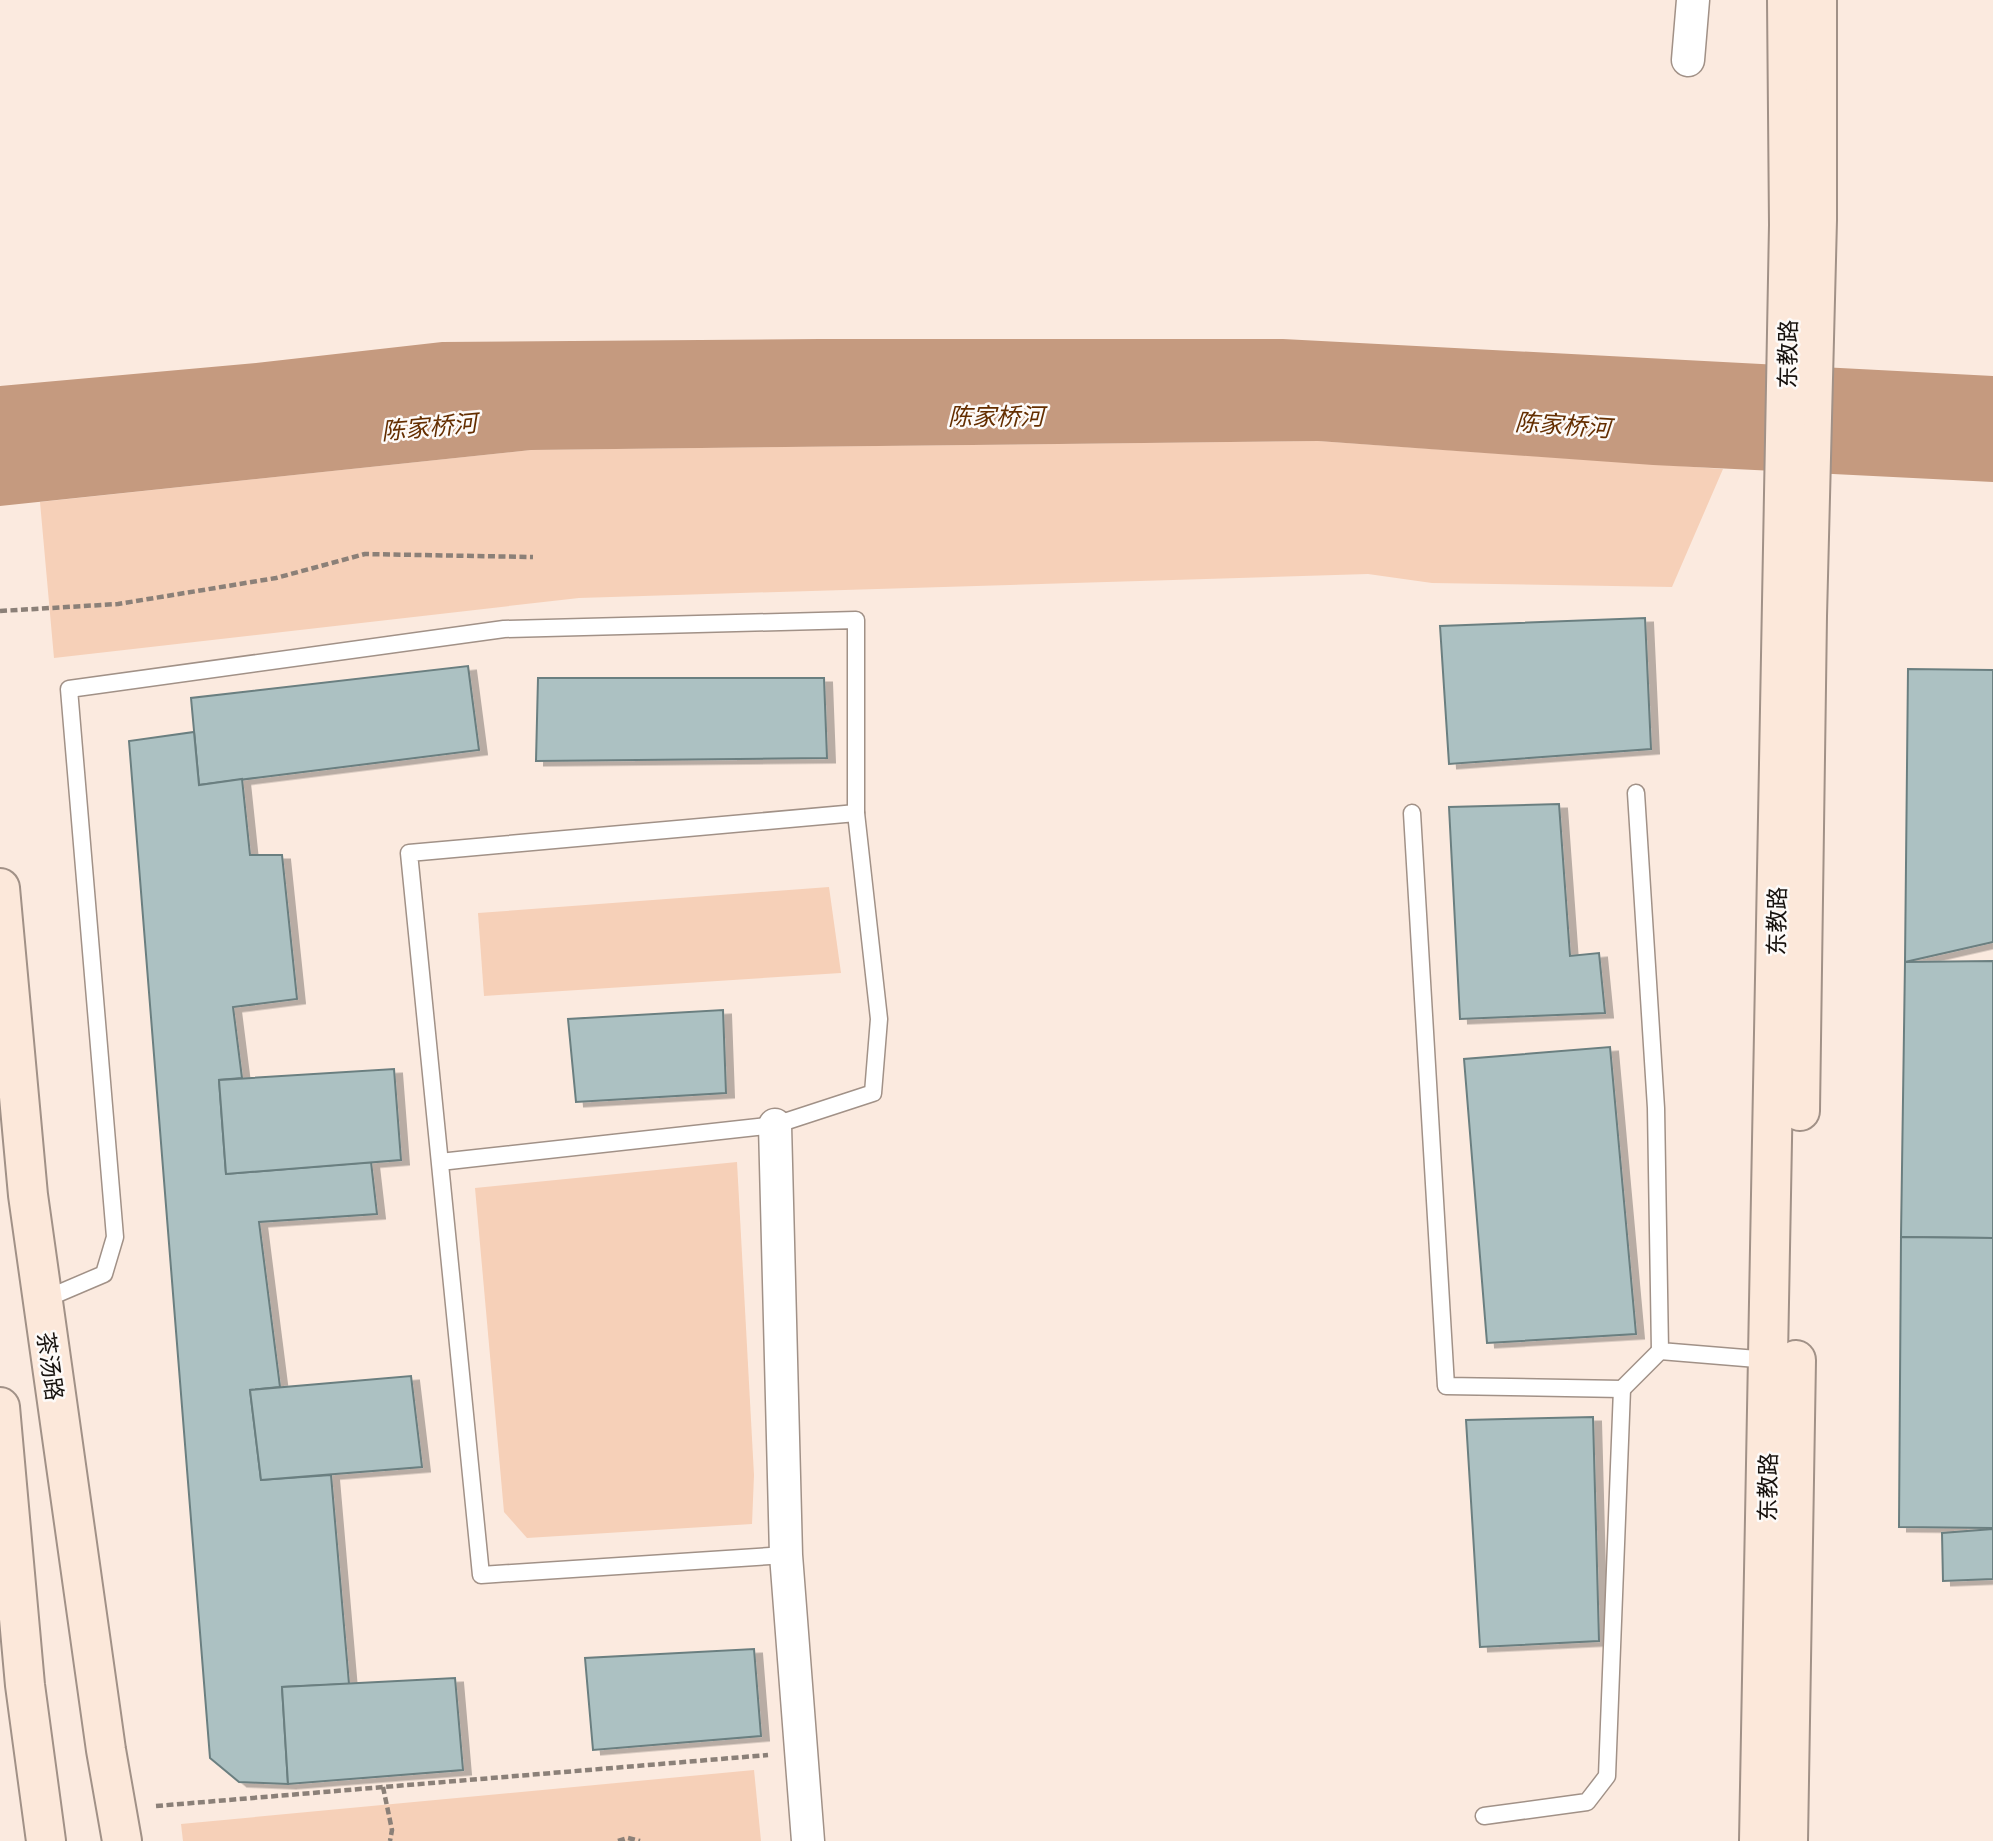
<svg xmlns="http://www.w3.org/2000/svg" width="1993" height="1841" viewBox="0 0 1993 1841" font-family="Georgia,'Noto Sans SC',serif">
	<defs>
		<filter id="shadow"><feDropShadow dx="8" dy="4.5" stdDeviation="0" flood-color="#0004"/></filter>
	</defs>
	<rect width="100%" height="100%" fill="#fbeadf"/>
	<!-- green -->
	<g fill="#f6d0b8">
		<polygon points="1318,441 1723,469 1672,587 1432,583 1368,574 579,598 54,658 40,502 531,450"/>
		<polygon points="829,887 841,973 484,996 478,913"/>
		<polygon points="737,1162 754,1475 752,1524 527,1538 504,1512 475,1188"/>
		<polygon points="754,1770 761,1841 183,1841 181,1824"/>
	</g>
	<!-- water -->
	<polygon fill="#c59a7f" points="820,339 1283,339 1993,376 1993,482 1653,465 1318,441 531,450 0,506 0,386 256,363 442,342"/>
	<!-- building -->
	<g fill="#acc1c2" stroke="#6b7f80" stroke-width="2" filter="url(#shadow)">
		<polygon points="1645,618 1651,749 1449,764 1440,626"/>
		<polygon points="468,666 479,750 199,785 191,698"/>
		<polygon points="1908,669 1993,670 1993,942 1905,962"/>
		<polygon points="538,678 824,678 827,758 536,761"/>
		<polygon points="194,732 199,785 242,779 250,855 282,855 297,999 233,1007 242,1078 219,1080 226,1174 371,1162 377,1214 259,1222 280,1387 250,1390 261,1480 331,1475 349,1684 282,1687 288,1784 239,1782 210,1758 129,741"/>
		<polygon points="1559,804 1570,956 1599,953 1605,1013 1460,1019 1449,807"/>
		<polygon points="1993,961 1993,1238 1901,1237 1905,962"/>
		<polygon points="723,1010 726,1093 576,1102 568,1019"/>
		<polygon points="1610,1047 1636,1334 1487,1343 1464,1059"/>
		<polygon points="394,1069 401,1160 226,1174 219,1080"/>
		<polygon points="1901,1237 1993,1238 1993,1528 1899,1527"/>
		<polygon points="411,1376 422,1467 261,1480 250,1390"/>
		<polygon points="1593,1417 1599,1641 1480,1647 1466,1420"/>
		<polygon points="1993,1529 1993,1579 1943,1581 1942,1533"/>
		<polygon points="754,1649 761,1736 593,1750 585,1658"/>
		<polygon points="455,1678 463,1770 288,1784 282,1687"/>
	</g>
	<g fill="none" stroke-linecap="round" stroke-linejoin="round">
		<!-- lane casing -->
		<g stroke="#a19187" stroke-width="19">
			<g id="lane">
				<polyline points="1636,793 1656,1108 1660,1351 1769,1360"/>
				<polyline points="1412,813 1446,1386 1622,1389 1660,1351"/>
				<polyline points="440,1162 775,1125 873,1093 879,1019 856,813 409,853 481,1575 786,1555"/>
				<polyline points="43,1300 104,1274 115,1237 69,689 504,629 856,620 856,813"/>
				<polyline points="1484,1816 1587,1802 1607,1776 1622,1389"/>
			</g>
		</g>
		<!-- street casing -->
		<g stroke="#a19187" stroke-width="35">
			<g id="street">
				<polyline points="1688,60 1693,0"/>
				<polyline points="775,1125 786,1555 808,1841"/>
			</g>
		</g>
		<!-- secondary casing -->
		<g stroke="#a19187" stroke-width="42">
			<g id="secondary">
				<polyline points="0,888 28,1195 106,1750 122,1841"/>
				<polyline points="1800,1111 1807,616 1817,220 1817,0"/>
				<polyline points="0,1407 25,1685 46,1841"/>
				<polyline points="1759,1841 1789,225 1787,0"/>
				<polyline points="1788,1841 1796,1360"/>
			</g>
		</g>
		<!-- path -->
		<g stroke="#8b8078" stroke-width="4.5" stroke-dasharray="7 3.5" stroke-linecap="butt">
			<polyline points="0,611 118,604 276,578 365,554 533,557"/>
			<polyline points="383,1787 392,1830 390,1841"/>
			<polyline points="156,1806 768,1755"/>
			<polyline points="618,1841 628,1838 640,1841"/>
		</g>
		<!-- lane -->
		<use href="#lane" stroke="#fff" stroke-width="16"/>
		<!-- street -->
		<use href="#street" stroke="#fff" stroke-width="32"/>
		<!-- secondary -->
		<use href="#secondary" stroke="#fce8da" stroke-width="38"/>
	</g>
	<g text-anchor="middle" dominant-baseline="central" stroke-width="5" stroke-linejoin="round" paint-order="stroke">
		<!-- street labels -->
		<g font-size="23" fill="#17120e" stroke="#fdfaf8">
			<text transform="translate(1786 354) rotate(-89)">东教路</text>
			<text transform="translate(1775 921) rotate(-89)">东教路</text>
			<text transform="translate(52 1366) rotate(82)">茶汤路</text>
			<text transform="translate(1766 1487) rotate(-89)">东教路</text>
		</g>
		<!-- water labels -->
		<g font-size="24" font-style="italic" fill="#642e00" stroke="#fdfaf8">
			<text x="996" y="414">陈家桥河</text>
			<text transform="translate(1563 423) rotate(4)">陈家桥河</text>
			<text transform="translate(429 425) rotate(-5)">陈家桥河</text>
		</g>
	</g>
</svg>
